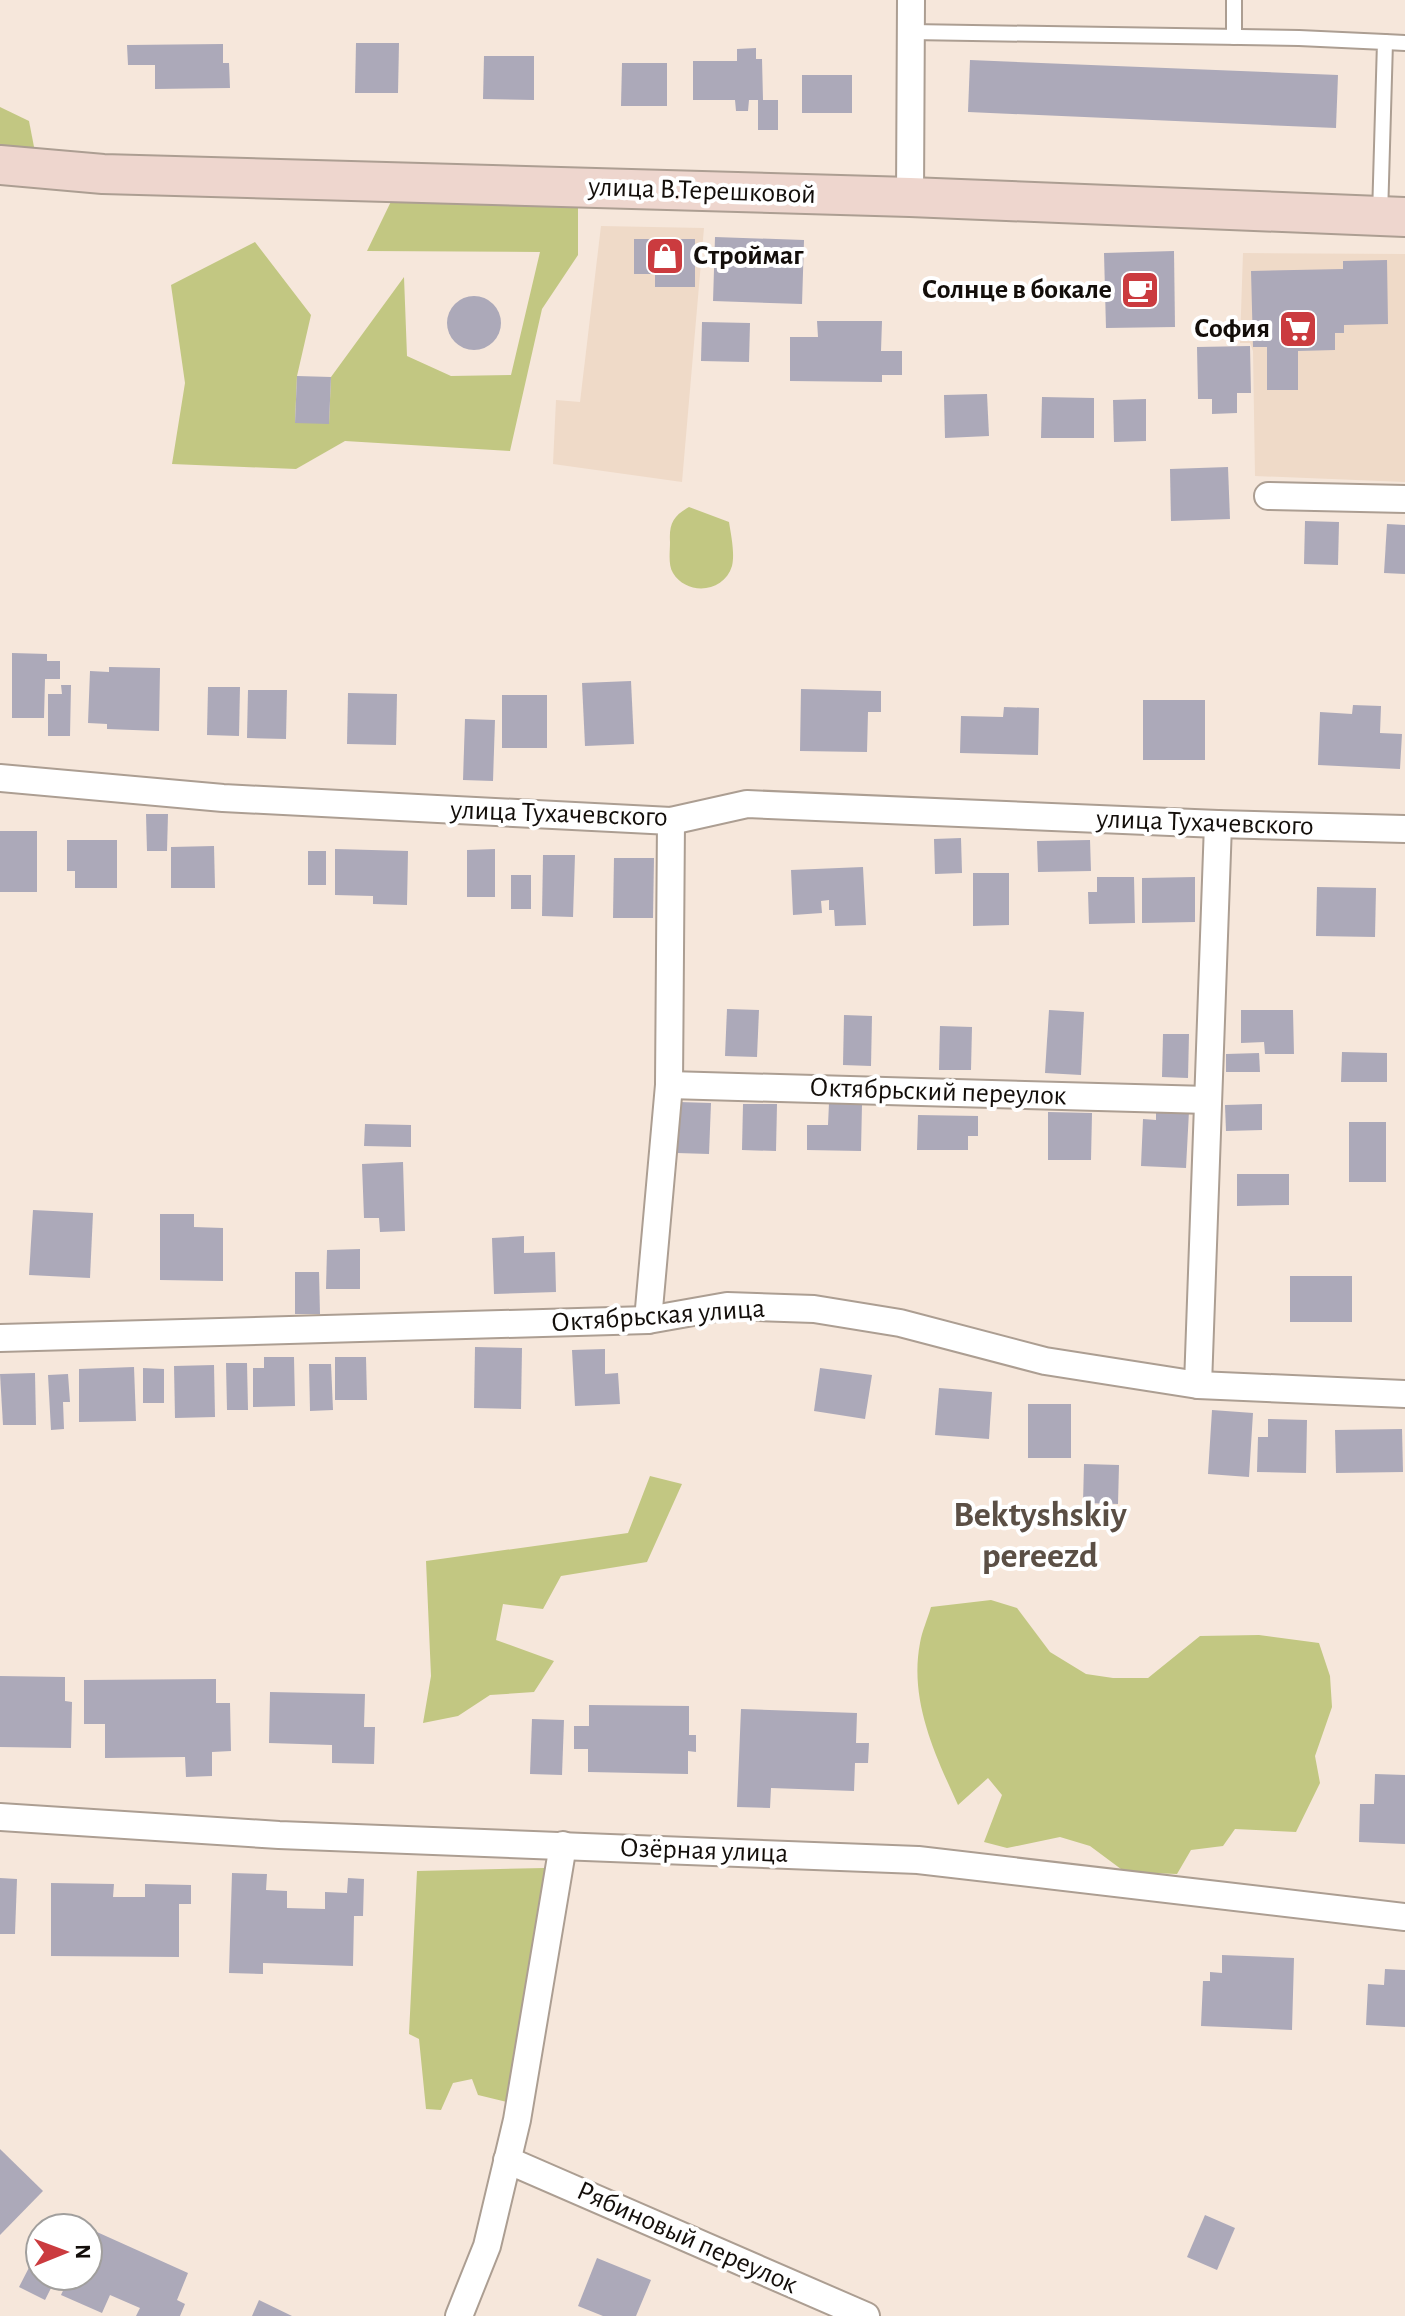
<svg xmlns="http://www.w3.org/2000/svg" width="1405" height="2316" viewBox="0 0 1405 2316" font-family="'Alegreya Sans',sans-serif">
	<rect width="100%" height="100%" fill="#f6e7db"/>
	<!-- built -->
	<g fill="#efdac8">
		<polygon points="601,226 704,228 682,482 553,464 556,400 580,402"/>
		<polygon points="1243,253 1405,254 1405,482 1255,476 1253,351 1250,343 1240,343"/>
	</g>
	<!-- green -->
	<g fill="#c2c782">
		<polygon points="0,107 29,121 35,152 0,149"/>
		<polygon points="398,187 578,196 578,255 542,309 510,451 345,441 296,469 172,464 185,383 171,285 255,242 311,315 297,376 295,422 329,423 331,377 404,277 407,356 451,376 511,375 540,252 367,251"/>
		<path d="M689 507 729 522C731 535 735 553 732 566 724 593 687 596 673 573 668 565 670 552 670 542 669 524 673 516 689 507Z"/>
		<polygon points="650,1476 682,1484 647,1562 561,1576 543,1609 503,1604 496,1640 554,1661 534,1692 490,1695 458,1716 423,1723 431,1676 426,1561 628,1533"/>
		<path d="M991 1600 1017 1608 1050 1652 1086 1674 1113 1678H1148L1200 1636 1259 1635 1319 1643 1330 1676 1332 1707 1315 1756 1320 1783 1296 1832 1235 1829 1223 1846 1191 1850 1177 1874 1125 1872 1090 1846 1060 1837 1007 1848 984 1842 1002 1795 988 1778 958 1805C935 1755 909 1700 920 1643 922 1631 928 1618 931 1607Z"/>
		<polygon points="545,1868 511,2103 478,2095 472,2079 453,2083 441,2110 426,2109 419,2039 409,2034 417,1871"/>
	</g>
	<!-- building -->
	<g fill="#aca9b9">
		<polygon points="356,43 399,43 398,93 355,93"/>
		<polygon points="223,44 223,63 229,63 230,88 155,89 155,65 128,65 127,45"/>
		<polygon points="756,48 756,59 762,59 763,100 778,100 778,130 758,130 758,100 749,100 748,111 736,111 735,100 693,100 693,61 737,61 737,49"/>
		<polygon points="484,56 534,56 534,100 483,99"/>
		<polygon points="970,60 1338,75 1336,128 968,112"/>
		<polygon points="622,63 667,63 667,106 621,106"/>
		<rect x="802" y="75" width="50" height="38"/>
		<polygon points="715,237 804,240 802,304 713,301"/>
		<polygon points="634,239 695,239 695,287 655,287 655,274 634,274"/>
		<polygon points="1174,251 1175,327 1106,328 1104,253"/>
		<polygon points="1387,260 1388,324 1344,325 1344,333 1335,333 1335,350 1298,351 1298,390 1267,390 1267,347 1253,347 1251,271 1343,269 1343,261"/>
		<circle cx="474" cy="323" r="27"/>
		<polygon points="817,321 882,321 881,351 902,351 902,375 882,375 882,382 790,381 790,337 818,337"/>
		<polygon points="702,322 750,323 749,362 701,361"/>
		<polygon points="1250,346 1251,393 1237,393 1237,413 1212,414 1212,399 1198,399 1197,347"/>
		<polygon points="297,376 331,377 329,424 295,423"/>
		<polygon points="987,394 989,436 945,438 944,395"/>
		<polygon points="1042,397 1094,398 1094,438 1041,438"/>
		<polygon points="1146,399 1146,441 1114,442 1113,400"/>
		<polygon points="1228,467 1230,519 1171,521 1170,469"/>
		<polygon points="1305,521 1339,522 1338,565 1304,564"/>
		<polygon points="1387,524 1405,525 1405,574 1384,573"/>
		<polygon points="12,653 47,654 47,661 60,661 60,679 45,679 44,718 12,718"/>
		<polygon points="109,667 160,668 159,731 107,729 107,724 88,723 90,671 109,672"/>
		<polygon points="631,681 634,744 585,746 582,683"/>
		<polygon points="61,685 71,685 70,736 48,736 48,694 62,694"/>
		<polygon points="208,687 240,687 239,736 207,735"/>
		<polygon points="801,689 881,691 881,712 868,712 867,752 800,751"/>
		<polygon points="248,690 287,690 286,739 247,738"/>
		<polygon points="348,693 397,694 396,745 347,744"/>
		<rect x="502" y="695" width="45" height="53"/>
		<rect x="1143" y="700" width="62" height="60"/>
		<polygon points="1353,705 1381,706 1380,733 1402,734 1400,769 1318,765 1320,712 1352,714"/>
		<polygon points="1004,707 1039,708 1038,755 960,753 961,716 1003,717"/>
		<polygon points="465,719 495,720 493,781 463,780"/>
		<polygon points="146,814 168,814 167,851 147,851"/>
		<rect x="0" y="831" width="37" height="61"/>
		<polygon points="961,838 962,873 935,874 934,839"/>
		<polygon points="67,840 117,840 117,888 75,888 75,871 67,871"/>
		<polygon points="1090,840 1091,871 1038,872 1037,841"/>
		<polygon points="214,846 215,888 171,888 171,847"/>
		<polygon points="335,849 408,851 407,905 373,904 373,896 335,895"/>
		<polygon points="495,849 495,897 467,897 467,850"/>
		<rect x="308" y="851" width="18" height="34"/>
		<polygon points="543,855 575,855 573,917 542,916"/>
		<polygon points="614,858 654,858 653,918 613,918"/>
		<polygon points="863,867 866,925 835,926 834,910 829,910 829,900 821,901 822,913 793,915 791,870"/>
		<polygon points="973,873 1009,873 1009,925 973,926"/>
		<rect x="511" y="875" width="20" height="34"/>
		<polygon points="1097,877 1134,877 1135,923 1089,924 1088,892 1097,892"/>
		<polygon points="1195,877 1195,922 1142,923 1142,878"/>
		<polygon points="1317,887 1376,888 1375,937 1316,936"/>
		<polygon points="727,1009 759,1010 757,1057 725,1056"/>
		<polygon points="1049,1010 1084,1012 1081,1075 1045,1073"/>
		<polygon points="1241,1010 1293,1010 1294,1054 1265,1054 1264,1042 1241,1043"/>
		<polygon points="844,1015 872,1016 871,1066 843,1065"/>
		<polygon points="940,1026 972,1027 971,1070 939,1070"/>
		<polygon points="1163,1034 1189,1034 1188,1078 1162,1077"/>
		<polygon points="1342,1052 1387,1053 1387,1082 1341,1082"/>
		<polygon points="1259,1053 1260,1072 1226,1072 1226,1054"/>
		<polygon points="679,1102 711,1103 709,1154 677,1153"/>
		<polygon points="829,1103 862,1104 861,1151 807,1150 807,1125 828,1125"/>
		<polygon points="743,1104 777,1104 776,1151 742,1150"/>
		<polygon points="1262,1104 1262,1130 1226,1131 1225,1105"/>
		<polygon points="1156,1110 1189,1111 1186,1168 1141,1166 1143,1119 1156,1120"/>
		<polygon points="1048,1112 1092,1113 1091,1160 1048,1160"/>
		<polygon points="918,1115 978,1116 978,1136 968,1136 968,1150 917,1150"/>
		<rect x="1349" y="1122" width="37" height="60"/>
		<polygon points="365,1124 411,1125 411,1147 364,1146"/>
		<polygon points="403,1162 405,1231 380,1232 379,1218 364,1218 362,1164"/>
		<polygon points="1237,1174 1289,1174 1289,1205 1237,1206"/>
		<polygon points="33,1210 93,1213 90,1278 29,1275"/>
		<polygon points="160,1214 194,1214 194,1227 223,1228 223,1281 160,1280"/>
		<polygon points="524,1236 524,1253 555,1252 556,1292 494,1294 492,1238"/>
		<polygon points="360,1249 360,1289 326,1289 327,1250"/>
		<polygon points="295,1272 319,1272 320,1314 295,1314"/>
		<rect x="1290" y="1276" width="62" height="46"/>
		<polygon points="475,1347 522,1348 521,1409 474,1408"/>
		<polygon points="605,1349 605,1374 618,1373 620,1404 575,1406 572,1350"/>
		<polygon points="264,1357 294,1357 295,1406 253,1407 253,1368 264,1368"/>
		<polygon points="335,1357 366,1357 367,1400 335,1400"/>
		<polygon points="226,1363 247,1363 248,1410 227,1410"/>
		<polygon points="309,1364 331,1364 333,1410 310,1411"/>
		<polygon points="214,1365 215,1417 175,1418 174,1366"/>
		<polygon points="134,1367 136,1421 79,1422 79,1369"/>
		<polygon points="143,1368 164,1369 164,1403 143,1403"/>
		<polygon points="820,1368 872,1375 865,1419 814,1411"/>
		<polygon points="35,1373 36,1425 3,1425 0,1374"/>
		<polygon points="68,1374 70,1402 63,1402 64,1429 51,1430 48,1375"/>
		<polygon points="939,1388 992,1392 989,1439 935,1435"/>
		<rect x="1028" y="1404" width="43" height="54"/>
		<polygon points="1212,1410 1253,1413 1249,1477 1208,1474"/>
		<polygon points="1268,1419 1307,1420 1306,1473 1257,1472 1258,1437 1268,1437"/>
		<polygon points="1402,1429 1403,1472 1336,1473 1335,1430"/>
		<polygon points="1084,1464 1119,1465 1118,1504 1083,1503"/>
		<polygon points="0,1676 65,1677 65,1701 72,1702 71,1748 0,1747"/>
		<polygon points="216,1679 216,1703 230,1703 231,1751 212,1752 212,1776 186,1777 185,1757 105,1758 105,1724 84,1724 84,1680"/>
		<polygon points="270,1692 365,1694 364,1727 375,1727 374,1764 332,1763 332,1745 269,1743"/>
		<polygon points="589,1705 689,1706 689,1735 696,1735 696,1752 688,1751 688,1774 588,1772 588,1749 574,1749 574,1726 589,1726"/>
		<polygon points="741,1709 857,1713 856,1743 869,1743 868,1763 855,1763 854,1791 771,1788 770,1808 737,1807"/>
		<polygon points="532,1719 564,1720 562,1775 530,1774"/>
		<polygon points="1375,1774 1405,1775 1405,1844 1359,1842 1360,1804 1374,1804"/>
		<polygon points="232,1873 267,1874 266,1890 287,1891 287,1908 325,1909 325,1892 347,1893 348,1878 364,1879 363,1916 354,1916 353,1966 263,1963 263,1974 229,1973"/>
		<polygon points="0,1878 17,1879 15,1934 0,1934"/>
		<polygon points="51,1883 114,1884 113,1897 145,1897 145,1884 191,1885 191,1904 179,1904 179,1957 51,1956"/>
		<polygon points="1222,1955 1294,1958 1292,2030 1201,2026 1203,1981 1210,1981 1210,1972 1222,1973"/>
		<polygon points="1385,1969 1405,1970 1405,2027 1366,2025 1368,1984 1384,1985"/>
		<polygon points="0,2149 43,2191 0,2235"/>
		<polygon points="1205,2215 1235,2228 1217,2270 1187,2257"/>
		<polygon points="88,2228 188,2273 177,2300 185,2304 180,2316 136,2316 140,2308 110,2295 102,2313 61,2295 67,2282 61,2279 63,2276 88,2276"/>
		<polygon points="36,2254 40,2256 40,2276 57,2276 45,2300 19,2287"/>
		<polygon points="597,2258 651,2280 636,2316 603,2316 578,2306"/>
		<polygon points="259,2300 292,2316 252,2316"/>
	</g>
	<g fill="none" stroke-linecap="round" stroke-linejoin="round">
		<!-- service casing -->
		<g stroke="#ac9e92" stroke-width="18">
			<g id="service">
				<polyline points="911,32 1299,38 1385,42 1380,216"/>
				<polyline points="1234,37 1234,0"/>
				<polyline points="1385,42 1405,43"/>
			</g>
		</g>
		<!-- minor casing -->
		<g stroke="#ac9e92" stroke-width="30">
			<g id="minor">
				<polyline points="910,197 911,0"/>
				<polyline points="1268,496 1405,499"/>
				<polyline points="0,778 223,798 671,821 747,804 1218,824 1405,829"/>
				<polyline points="669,1085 1208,1100"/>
				<polyline points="648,1320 669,1085 671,821"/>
				<polyline points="0,1338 648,1320 727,1306 814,1309 900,1323 1045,1361 1198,1385 1405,1394"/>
				<polyline points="1198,1385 1218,824"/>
				<polyline points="0,1817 279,1835 918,1860 1405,1917"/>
				<polyline points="507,2160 866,2316"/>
				<polyline points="459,2316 487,2246 517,2120 563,1845"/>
			</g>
		</g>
		<!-- secondary casing -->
		<g stroke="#ac9e92" stroke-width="42">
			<polyline id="secondary" points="0,165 103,174 910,197 1405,217"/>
		</g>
		<!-- service -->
		<use href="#service" stroke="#fff" stroke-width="14"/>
		<!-- minor -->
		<use href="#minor" stroke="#fff" stroke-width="26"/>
		<!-- secondary -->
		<use href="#secondary" stroke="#eed6ce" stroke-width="38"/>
	</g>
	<!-- icons -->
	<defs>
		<g id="shop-square" transform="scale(2)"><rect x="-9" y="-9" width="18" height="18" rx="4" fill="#cb3b3f" stroke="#fff"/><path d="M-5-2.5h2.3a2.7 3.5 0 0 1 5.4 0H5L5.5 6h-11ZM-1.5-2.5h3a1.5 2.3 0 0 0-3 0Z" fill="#fff"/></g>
		<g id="cafe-square" transform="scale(2)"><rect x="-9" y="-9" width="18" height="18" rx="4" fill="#cb3b3f" stroke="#fff"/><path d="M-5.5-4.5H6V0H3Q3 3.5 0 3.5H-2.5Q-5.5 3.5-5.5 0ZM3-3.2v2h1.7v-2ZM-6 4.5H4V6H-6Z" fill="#fff"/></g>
		<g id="supermarket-square" transform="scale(2)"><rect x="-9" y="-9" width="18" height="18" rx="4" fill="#cb3b3f" stroke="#fff"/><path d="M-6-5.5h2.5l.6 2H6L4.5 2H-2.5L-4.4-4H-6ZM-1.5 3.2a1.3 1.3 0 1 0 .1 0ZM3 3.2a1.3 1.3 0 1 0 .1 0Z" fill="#fff"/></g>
	</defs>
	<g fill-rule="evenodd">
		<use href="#shop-square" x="665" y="256"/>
		<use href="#cafe-square" x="1140" y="290"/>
		<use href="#supermarket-square" x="1298" y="329"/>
	</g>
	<g text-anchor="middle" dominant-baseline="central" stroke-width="8" stroke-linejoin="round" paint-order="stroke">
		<!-- street labels -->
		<g font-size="28" fill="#130e0a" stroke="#fff">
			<text transform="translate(702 191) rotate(2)">улица В.Терешковой</text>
			<text transform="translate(559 814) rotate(2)">улица Тухачевского</text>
			<text transform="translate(1205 823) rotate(2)">улица Тухачевского</text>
			<text transform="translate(938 1092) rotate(2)">Октябрьский переулок</text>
			<text transform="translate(658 1316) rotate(-4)">Октябрьская улица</text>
			<text transform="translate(704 1851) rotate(2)">Озёрная улица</text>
			<text transform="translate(687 2238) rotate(24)">Рябиновый переулок</text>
		</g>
		<!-- poi labels -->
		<g font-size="28" font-weight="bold" fill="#130e0a" stroke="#fff" text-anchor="end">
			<text x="693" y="256" text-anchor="start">Строймаг</text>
			<text x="1112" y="290">Солнце в бокале</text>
			<text x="1270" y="329">София</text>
		</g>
		<!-- district labels -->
		<g font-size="36" font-weight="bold" fill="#5b4f45" stroke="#fff">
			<text x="1040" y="1515">Bektyshskiy<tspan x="1040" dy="41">pereezd</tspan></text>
		</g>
	</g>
	<!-- north arrow -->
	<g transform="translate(64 2252) rotate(89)"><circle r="38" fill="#ffffff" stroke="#a19f9d" stroke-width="2"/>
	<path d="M0-6L14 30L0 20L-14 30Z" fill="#cb3b3f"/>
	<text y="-12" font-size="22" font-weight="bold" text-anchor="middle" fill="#130e0a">N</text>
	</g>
</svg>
